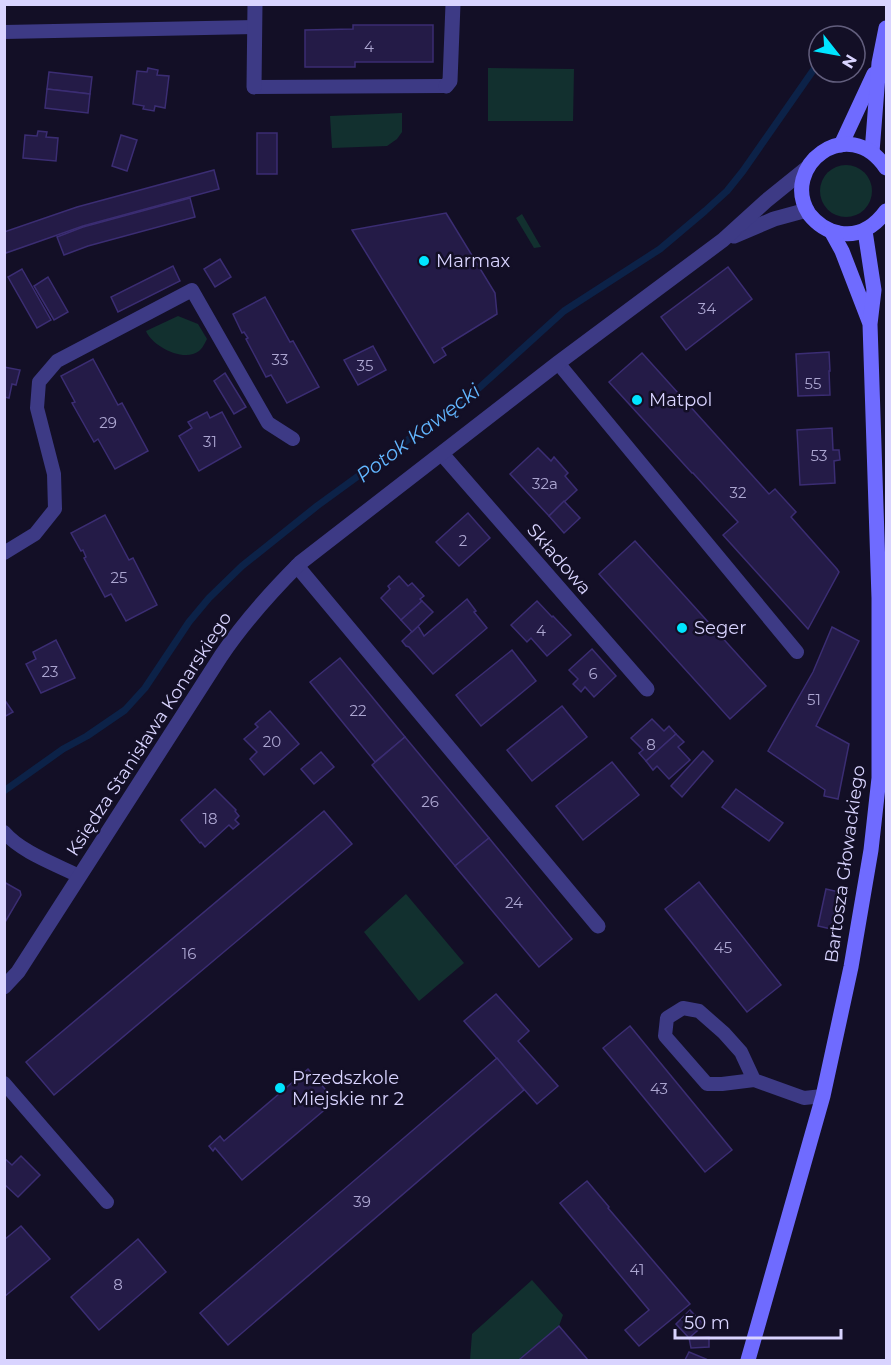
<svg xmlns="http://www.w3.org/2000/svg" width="891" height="1365" viewBox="0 0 891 1365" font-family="Montserrat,sans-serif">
	<rect width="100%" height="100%" fill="#130f26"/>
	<!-- green -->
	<g fill="#12302f">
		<polygon points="488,68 574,69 573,121 488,121"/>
		<polygon points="402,113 402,132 397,139 387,146 332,148 330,116"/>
		<circle cx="846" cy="191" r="26"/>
		<polygon points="522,214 541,247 534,248 516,218"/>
		<path d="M178 316 198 324 207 339C205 343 202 349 199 351 184 363 152 346 146 331Z"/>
		<polygon points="406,894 464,963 419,1001 364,932"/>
		<polygon points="532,1280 563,1315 559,1326 520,1358 521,1360 470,1360 472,1334"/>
	</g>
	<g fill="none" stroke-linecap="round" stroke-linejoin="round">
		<!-- stream -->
		<polyline stroke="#0c2248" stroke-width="7" points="4,791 63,749 87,736 125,710 145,688 189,622 209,598 242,566 317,506 479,388 564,311 660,249 705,211 727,191 743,171 819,62"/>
	</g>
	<!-- building -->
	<g fill="#241b47" stroke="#3b2d73" stroke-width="1.5">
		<polygon points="353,25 433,25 433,62 355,62 355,67 305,67 305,30 353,29"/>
		<polygon points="148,68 158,70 157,75 169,76 165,108 155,106 154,111 143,109 144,106 133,104 137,71 147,72"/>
		<polygon points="49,72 92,77 90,94 47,89"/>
		<polygon points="47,89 90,94 88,113 45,108"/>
		<polygon points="38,131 47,132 46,137 58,138 56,161 23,158 25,135 37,136"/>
		<rect x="257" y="133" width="20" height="41"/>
		<polygon points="121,135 137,140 127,171 112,166"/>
		<polygon points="214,170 219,189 83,226 6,253 4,248 4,232 77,207"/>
		<polygon points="190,198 195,217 88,246 64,255 57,237 83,227"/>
		<polygon points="446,213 495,293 497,314 442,348 446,355 434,363 352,230"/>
		<polygon points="220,259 231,277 215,287 204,269"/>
		<polygon points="173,266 180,281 118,312 111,297"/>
		<polygon points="728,267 752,299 686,350 661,317"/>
		<polygon points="22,269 51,320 37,328 8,277"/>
		<polygon points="48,277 68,312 54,320 34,286"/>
		<polygon points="265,297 290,342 293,341 319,387 287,403 271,375 266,377 246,339 248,338 244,332 242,333 233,314"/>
		<polygon points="373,346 386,370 358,385 344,360"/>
		<polygon points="829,352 830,371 829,371 830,395 798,396 796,354"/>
		<polygon points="642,353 769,494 775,489 796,512 791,517 837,569 839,572 808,629 723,535 738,522 693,473 692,473 609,382"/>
		<polygon points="93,359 118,405 122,403 148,451 115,469 98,439 94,442 72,403 75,402 61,376"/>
		<polygon points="4,367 20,370 16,385 12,384 9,398 4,397"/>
		<polygon points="225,373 246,407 234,414 214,381"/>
		<polygon points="207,412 210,418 222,412 241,447 199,471 179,436 192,428 188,422"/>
		<polygon points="832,428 833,450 839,450 840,460 834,461 835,483 800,485 797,430"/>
		<polygon points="538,448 551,461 554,457 568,473 565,476 577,490 549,516 510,474"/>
		<polygon points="564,501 580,518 564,533 549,516"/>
		<polygon points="468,513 490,538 459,566 436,542"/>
		<polygon points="105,515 129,560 133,558 157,605 126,621 111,594 105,597 84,558 86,557 83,550 81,551 71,533"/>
		<polygon points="635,541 766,686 730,719 599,574"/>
		<polygon points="399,576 408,586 412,583 424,596 420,599 422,601 401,620 381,598 390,589 388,586"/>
		<polygon points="467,599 476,611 474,612 487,628 433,674 409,647 406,646 402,641 418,626 424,636"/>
		<polygon points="422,601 433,612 412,632 401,620"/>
		<polygon points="537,601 552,617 553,616 571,635 547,656 531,638 527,642 511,625"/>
		<polygon points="832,627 859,641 816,726 849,744 838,799 824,796 825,790 768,751 813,672"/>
		<polygon points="56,640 75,678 41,693 26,664 36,659 33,652"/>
		<polygon points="592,649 616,676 594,697 585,687 581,692 573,684 578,679 569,670"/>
		<polygon points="512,650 536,681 481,726 456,695"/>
		<polygon points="340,658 405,737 375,762 310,682"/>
		<polygon points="4,699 13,712 4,717"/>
		<polygon points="562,706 587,737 532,781 507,750"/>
		<polygon points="270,711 299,744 264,775 250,759 257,752 244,739 258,727 255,724"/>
		<polygon points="652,719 664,731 669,726 676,734 646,761 639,753 643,750 631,738"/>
		<polygon points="676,734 684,742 678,747 690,760 669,779 657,766 653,770 646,761"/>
		<polygon points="405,737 489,838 455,866 372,765"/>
		<polygon points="703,751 713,761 682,797 671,786"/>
		<polygon points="321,752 334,767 314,784 301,769"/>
		<polygon points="612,762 639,795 583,840 556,806"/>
		<polygon points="215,789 236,810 235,811 239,816 235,820 239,824 233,829 229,825 205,847 201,842 200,843 181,820"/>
		<polygon points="736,789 783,823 769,841 722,807"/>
		<polygon points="324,811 352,844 54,1095 26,1062"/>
		<polygon points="489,838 572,939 539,967 455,866"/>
		<polygon points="4,882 20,891 21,895 4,924"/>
		<polygon points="699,882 781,985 747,1012 665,909"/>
		<polygon points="826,889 839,892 831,929 818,926"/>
		<polygon points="496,994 529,1031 518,1041 558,1086 537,1104 464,1021"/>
		<polygon points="630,1026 732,1150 705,1172 603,1048"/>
		<polygon points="497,1058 524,1090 228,1345 200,1313"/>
		<polygon points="308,1069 335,1101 242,1180 215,1148 213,1151 209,1146 220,1136 224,1141"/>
		<polygon points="21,1156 40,1175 18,1197 4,1184 4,1158 12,1165"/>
		<polygon points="587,1181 609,1207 608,1208 690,1304 639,1346 625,1330 649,1310 560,1203"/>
		<polygon points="21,1226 50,1259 4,1297 4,1240"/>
		<polygon points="138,1239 166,1272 99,1330 71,1297"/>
		<polygon points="690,1310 704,1325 689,1338 676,1324"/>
		<polygon points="559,1326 588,1360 521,1360 520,1359"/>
		<polygon points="709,1337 709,1347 691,1348 689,1338"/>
		<polygon points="689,1352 706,1359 705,1360 685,1360"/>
	</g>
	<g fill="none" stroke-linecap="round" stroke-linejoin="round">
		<!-- lane -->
		<g stroke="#3d3a85" stroke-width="14">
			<polyline points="4,32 255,27"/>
			<polyline points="254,87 446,86"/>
			<polyline points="558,363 797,652"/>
			<polyline points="4,553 35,534 55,509 54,474 37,408 39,382 57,361 192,290 268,423 293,439"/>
			<path d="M4 832C21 852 55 864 79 876"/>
			<polyline points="754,1080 741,1052 724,1033 699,1011 683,1008 667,1018 665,1036 707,1084 722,1084 754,1080 804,1098 823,1096"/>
			<polyline points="4,1083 107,1202"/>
		</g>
		<!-- street -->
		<g stroke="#3d3a85" stroke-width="15">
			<polyline points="446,86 450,81 453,4"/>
			<polyline points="254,87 255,4"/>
			<polyline points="734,236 774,219 807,210"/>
			<polyline points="442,454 647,689"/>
			<polyline points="297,566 598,926"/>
			<path d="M4 987 18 972 221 656C244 622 271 592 300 563L558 363 723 240 766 201 808 167"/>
		</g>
		<!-- secondary -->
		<g stroke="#6f6bff" stroke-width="15">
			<polyline points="841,145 874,74"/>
			<polyline points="872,152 879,63 886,28"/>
			<path d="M886 168C848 112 779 167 809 214 817 224 827 231 839 233 859 237 875 226 886 211"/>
			<polyline points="831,231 842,251 869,321"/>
			<polyline points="748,1360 823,1096 851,967 871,850 879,778 879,598 870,324 874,290 865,231"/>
		</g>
	</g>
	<!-- markers -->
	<g fill="#00e5ff" stroke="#130f26" stroke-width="2">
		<circle cx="424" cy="261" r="6"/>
		<circle cx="637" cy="400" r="6"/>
		<circle cx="682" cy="628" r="6"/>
		<circle cx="280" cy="1088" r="6"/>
	</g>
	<g text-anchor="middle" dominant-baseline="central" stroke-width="5" stroke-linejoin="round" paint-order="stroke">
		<!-- number labels -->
		<g font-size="15" fill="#aca6d1">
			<text x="369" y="46">4</text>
			<text x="707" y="308">34</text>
			<text x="280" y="359">33</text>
			<text x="365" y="365">35</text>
			<text x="813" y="383">55</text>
			<text x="108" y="422">29</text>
			<text x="210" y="441">31</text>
			<text x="819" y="455">53</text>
			<text x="545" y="483">32a</text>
			<text x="738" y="492">32</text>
			<text x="463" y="540">2</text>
			<text x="119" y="577">25</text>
			<text x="541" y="630">4</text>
			<text x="50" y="671">23</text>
			<text x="593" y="673">6</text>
			<text x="814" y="699">51</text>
			<text x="358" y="710">22</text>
			<text x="272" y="741">20</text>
			<text x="651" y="744">8</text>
			<text x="430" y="801">26</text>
			<text x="210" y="818">18</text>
			<text x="514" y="902">24</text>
			<text x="723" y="947">45</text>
			<text x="189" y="953">16</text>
			<text x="659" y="1088">43</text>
			<text x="362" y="1201">39</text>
			<text x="637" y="1269">41</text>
			<text x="118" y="1284">8</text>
		</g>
		<!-- poi labels -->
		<g font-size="18" fill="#d9d4ff" stroke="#130f26" text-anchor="start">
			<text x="436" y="261">Marmax</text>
			<text x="649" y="400">Matpol</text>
			<text x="694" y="628">Seger</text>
			<text x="292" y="1078">Przedszkole<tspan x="292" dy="21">Miejskie nr 2</tspan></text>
		</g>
		<!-- street labels -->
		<g font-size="18" fill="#d9d4ff" stroke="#130f26">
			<text transform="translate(559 559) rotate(49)">Składowa</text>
			<text transform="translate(149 734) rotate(-57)">Księdza Stanisława Konarskiego</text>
			<text transform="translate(845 864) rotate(-82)">Bartosza Głowackiego</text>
		</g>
		<!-- water labels -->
		<g font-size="20" font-style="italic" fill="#62b6ff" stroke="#130f26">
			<text transform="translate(418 433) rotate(-37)">Potok Kawęcki</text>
		</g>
	</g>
	<!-- border -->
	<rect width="891" height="1365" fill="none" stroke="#d9d4ff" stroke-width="12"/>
	<!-- north arrow -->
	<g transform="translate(837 54) rotate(121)"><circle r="28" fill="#130f26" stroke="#625e7d" stroke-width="1.5"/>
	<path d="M0-4.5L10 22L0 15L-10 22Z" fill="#00e5ff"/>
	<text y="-9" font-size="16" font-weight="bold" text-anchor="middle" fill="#d9d4ff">N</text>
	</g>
	<!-- scale -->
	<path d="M675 1329v9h166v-9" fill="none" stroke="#d9d4ff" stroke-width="3"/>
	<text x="684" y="1329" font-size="18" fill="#d9d4ff" stroke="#130f26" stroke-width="4.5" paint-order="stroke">50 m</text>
</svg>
